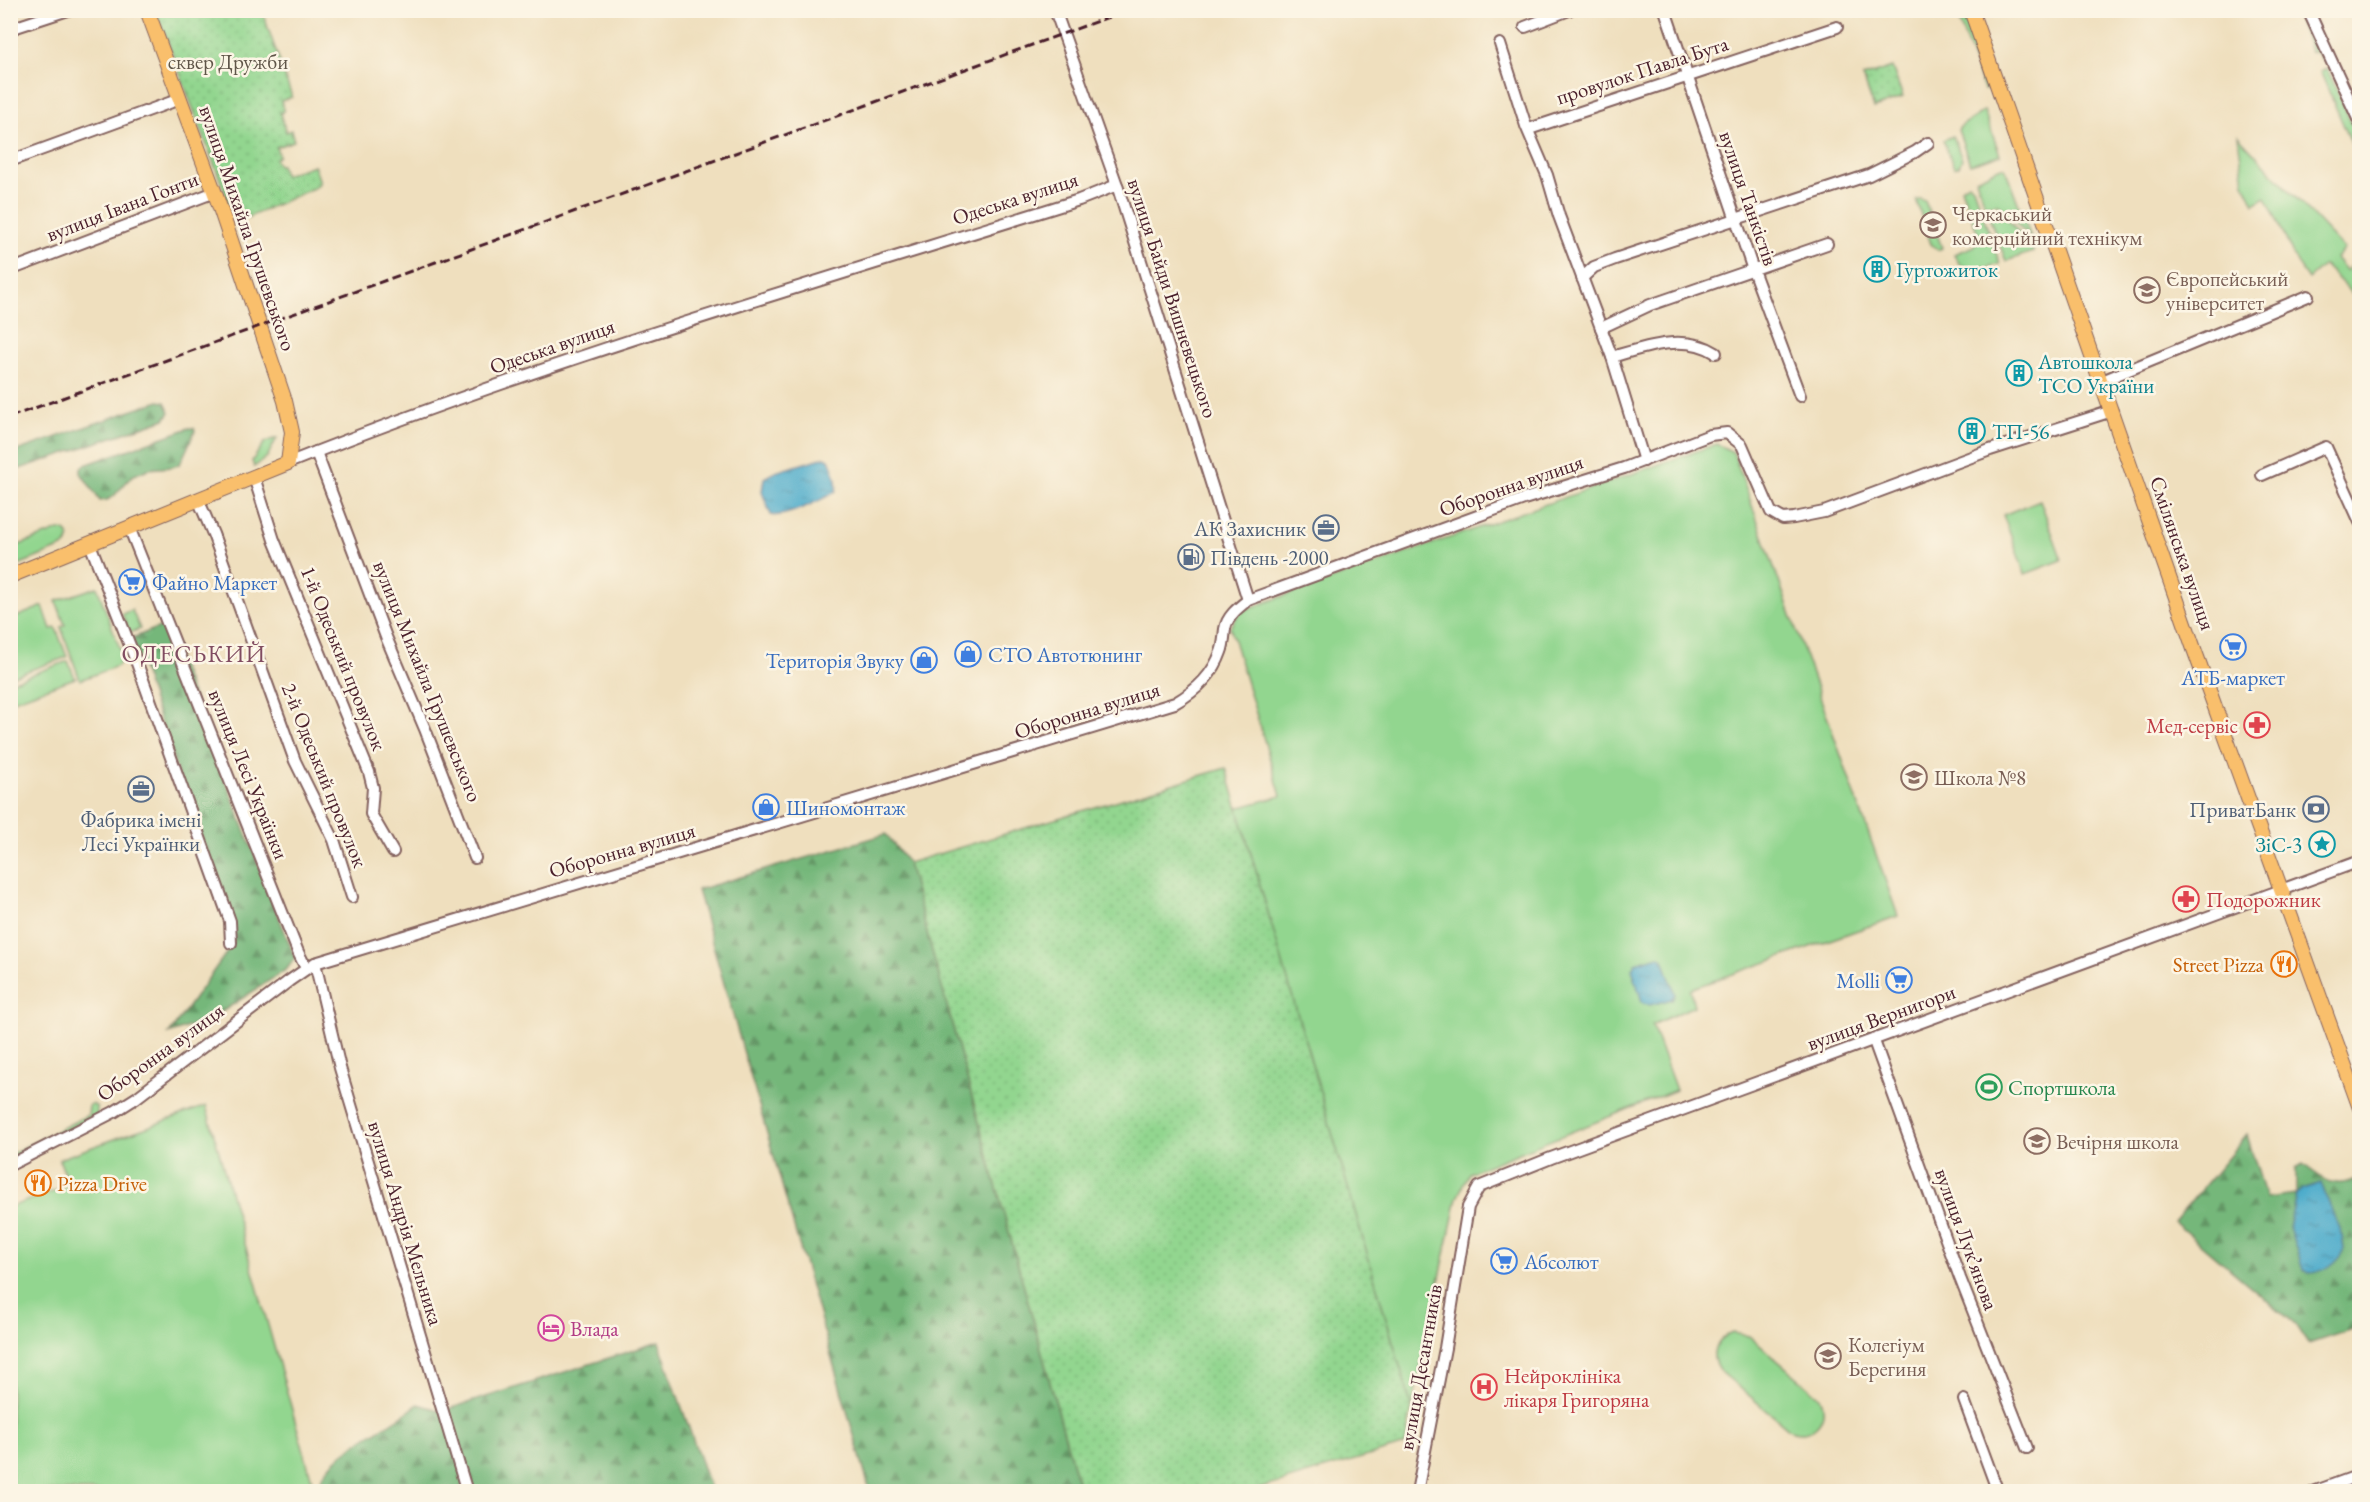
<svg xmlns="http://www.w3.org/2000/svg" width="2370" height="1502" viewBox="0 0 2370 1502" font-family="'EB Garamond',serif">
	<defs>
		<pattern id="forest-firs" width="22" height="20" patternUnits="userSpaceOnUse" patternTransform="scale(1.5)"><rect width="22" height="20" fill="#75b77a"/><path d="M5 1l3.5 6h-7zM16 11l3.5 6h-7z" fill="#629464"/></pattern>
		<pattern id="park-dots" width="8" height="8" patternUnits="userSpaceOnUse" patternTransform="scale(1.5)"><rect width="8" height="8" fill="#92d68f"/><path d="M2 2h.1M6 6h.1" fill="none" stroke="#7fb77c" stroke-width="1.8" stroke-linecap="round"/></pattern>
		<pattern id="water-ripples" width="26" height="14" patternUnits="userSpaceOnUse" patternTransform="scale(1.5)"><rect width="26" height="14" fill="#4cabcb"/><path d="M2 4q2-2 4 0t4 0M15 11q2-2 4 0t4 0" fill="none" stroke="#418ba5"/></pattern>
	</defs>
	<rect width="100%" height="100%" fill="#fcf5e5"/>
	<filter id="ink" filterUnits="userSpaceOnUse"><feTurbulence type="fractalNoise" baseFrequency=".0167" numOctaves="2"/><feDisplacementMap in="SourceGraphic" scale="12" xChannelSelector="R" yChannelSelector="G"/><feConvolveMatrix kernelMatrix="1 2 1 2 8 2 1 2 1" color-interpolation-filters="sRGB"/></filter>
	<filter id="wash" filterUnits="userSpaceOnUse"><feTurbulence type="fractalNoise" baseFrequency=".008" numOctaves="4" result="noise"/><feDisplacementMap in="SourceGraphic" scale="24" xChannelSelector="R" yChannelSelector="G"/><feGaussianBlur stdDeviation="1.35" result="paint"/><feColorMatrix in="noise" values="0 0 0 0 0 0 0 0 0 0 0 0 0 0 0 0 0 1.4 0 .05"/><feComposite in="paint" operator="in"/></filter>
	<g filter="url(#wash)">
		<rect width="100%" height="100%" fill="#efdfbe"/>
		<!-- grass -->
		<g fill="#92d68f" stroke="#6e7a5d" stroke-width="1.5">
			<polygon points="1955,11 1962,11 1990,88 1984,90"/>
			<polygon points="2293,11 2299,11 2302,16 2323,57 2321,59 2317,53 2310,51 2301,25"/>
			<polygon points="2327,68 2359,141 2359,161 2320,71"/>
			<polygon points="1984,111 2000,155 1970,164 1958,130 1961,126"/>
			<polygon points="1953,136 1962,159 1959,166 1954,168 1943,140"/>
			<polygon points="2238,136 2344,249 2336,258 2347,271 2359,258 2359,294 2356,297 2324,265 2308,279 2297,263 2266,197 2254,204 2244,183"/>
			<polygon points="2001,167 2005,168 2032,240 1999,204 1986,205 1984,203 1976,179"/>
			<polygon points="1968,183 1973,187 2000,264 1976,270 1960,265 1954,254 1972,247 1980,239 1961,188"/>
			<polygon points="1920,199 1925,201 1942,248 1938,250 1931,244 1916,200"/>
			<polygon points="1993,208 1999,210 2033,248 2033,252 2006,261 1987,212"/>
			<polygon points="277,438 267,457 254,467 252,461 265,442"/>
			<polygon points="1717,444 1733,452 1898,916 1690,989 1694,1006 1652,1025 1676,1090 1469,1173 1457,1198 1412,1408 1237,808 1281,796 1230,627 1241,611"/>
			<polygon points="2040,500 2062,560 2025,574 2003,515"/>
			<path d="M59 530C69 530 72 539 65 546L11 568V548Z"/>
			<polygon points="97,587 123,657 118,666 80,680 61,627 65,625 56,601"/>
			<polygon points="43,606 51,629 56,628 67,657 11,677 11,619"/>
			<polygon points="132,610 140,629 130,633 122,614"/>
			<polygon points="68,661 75,678 11,701 11,682"/>
			<polygon points="92,1104 97,1107 97,1115 11,1159 11,1154 88,1115 89,1105"/>
			<polygon points="206,1106 315,1491 11,1491 10,1207 69,1186 59,1159"/>
			<path d="M1733 1333 1749 1336 1819 1396C1832 1417 1813 1439 1790 1430L1720 1371C1708 1356 1715 1338 1733 1333Z"/>
		</g>
		<!-- forest -->
		<g fill="url(#forest-firs)" stroke="#606b52" stroke-width="1.5">
			<polygon points="159,401 165,402 170,412 165,419 11,472 11,453"/>
			<polygon points="189,428 194,428 195,431 180,464 172,467 148,469 132,476 114,496 107,500 100,501 81,473 81,468 85,465"/>
			<polygon points="165,625 295,958 287,969 214,1017 169,1034 234,942 132,638"/>
			<polygon points="886,834 908,863 1080,1491 870,1491 697,890"/>
			<path d="M2247 1135 2266 1198 2296 1194V1168L2303 1164C2322 1179 2336 1191 2359 1177V1327L2308 1344 2294 1323 2174 1222Z"/>
			<path d="M659 1342 711 1491 315 1492C332 1445 384 1433 418 1404L442 1411Z"/>
		</g>
		<!-- park -->
		<g fill="url(#park-dots)" stroke="#6e7a5d" stroke-width="1.5">
			<polygon points="156,11 262,11 292,97 281,101 284,111 280,113 286,132 291,130 294,141 276,147 279,156 275,159 278,165 281,165 284,175 314,165 320,182 316,187 249,217 241,218 233,214"/>
			<polygon points="1892,67 1903,97 1874,108 1863,77"/>
			<polygon points="1226,768 1412,1408 1405,1445 1252,1491 1080,1491 908,863"/>
		</g>
		<!-- water -->
		<g fill="url(#water-ripples)" stroke="#4b657b" stroke-width="1.5">
			<path d="M825 457 829 459C833 468 838 482 836 491 824 499 783 519 771 515L762 492 764 478 775 472Z"/>
			<polygon points="1659,956 1663,959 1675,994 1672,999 1650,1005 1642,1002 1632,969 1635,963"/>
			<path d="M2321 1183 2342 1236 2344 1249C2338 1263 2323 1273 2309 1273L2303 1270 2289 1227 2296 1194 2303 1189Z"/>
		</g>
	</g>
	<g filter="url(#ink)">
		<g fill="none" stroke-linecap="round" stroke-linejoin="round">
			<!-- minor casing -->
			<g stroke="#84625e" stroke-width="14">
				<g id="minor">
					<polyline points="1055,10 1117,185 1248,600"/>
					<polyline points="1665,10 1753,270 1800,396"/>
					<polyline points="2308,10 2360,123"/>
					<polyline points="1525,27 1569,10"/>
					<polyline points="10,29 68,10"/>
					<polyline points="1500,44 1526,126 1547,175 1559,216 1612,357 1644,461"/>
					<polyline points="1529,129 1837,27"/>
					<polyline points="10,161 180,99"/>
					<polyline points="10,270 215,192"/>
					<polyline points="1582,278 1594,267 1615,259 1869,175 1915,152 1928,143"/>
					<polyline points="1601,328 1650,305 1827,244"/>
					<path d="M1612 357C1645 347 1684 333 1716 353"/>
					<polyline points="2102,381 2308,296"/>
					<polyline points="316,452 386,637 425,729 475,858"/>
					<path d="M288 463C546 360 814 283 1079 200L1117 185"/>
					<polyline points="2262,475 2326,447 2360,522"/>
					<polyline points="254,477 274,540 369,772 373,788 371,814 393,852"/>
					<polyline points="198,499 213,534 295,761 334,840 352,897"/>
					<polyline points="129,527 298,952 306,968"/>
					<polyline points="90,544 138,666 225,907 230,921 231,943"/>
					<polyline points="315,963 340,1068 467,1492"/>
					<polyline points="1874,1041 1960,1278 2027,1448"/>
					<path d="M10 1165 114 1112 136 1098 289 981 315 963 1175 703C1196 691 1213 675 1221 652 1224 645 1224 636 1225 629 1227 616 1239 607 1248 600L1524 499 1624 468 1710 435 1727 433 1742 445 1771 512 1783 519 1794 518 1824 512 1990 450 2112 411"/>
					<polyline points="1964,1400 1998,1492"/>
					<polyline points="1417,1492 1445,1348 1468,1207 1479,1187 1551,1158 2360,861"/>
					<polyline points="2313,1492 2360,1475"/>
				</g>
			</g>
			<!-- major casing -->
			<g stroke="#84625e" stroke-width="16">
				<g id="major">
					<polyline points="1971,10 2194,649 2360,1108"/>
					<polyline points="10,576 288,463 292,432 285,401 217,199 147,10"/>
				</g>
			</g>
			<!-- minor -->
			<use href="#minor" stroke="#fff" stroke-width="10"/>
			<!-- major -->
			<use href="#major" stroke="#f9bf6c" stroke-width="14"/>
			<!-- rail -->
			<polyline stroke="#4a1f2b" stroke-width="3" stroke-dasharray="9 4.5" stroke-linecap="butt" points="10,417 1128,10"/>
		</g>
	</g>
	<!-- icons -->
	<defs>
		<g id="university-ring" transform="scale(1.35)"><circle r="9.5" fill="#fcf5e5" stroke="#8d6e63" stroke-width="1.5"/><path d="M0-5L7-2L0 1L-7-2ZM-4 1L0 2.5L4 1V4Q0 6-4 4Z" fill="#8d6e63"/></g>
		<g id="building-ring" transform="scale(1.35)"><circle r="9.5" fill="#fcf5e5" stroke="#0f9aa8" stroke-width="1.5"/><path d="M-4-6H4V6H1V3H-1V6H-4ZM-2.5-4.3h1.7v1.8h-1.7ZM.8-4.3h1.7v1.8H.8ZM-2.5-1h1.7V.8h-1.7ZM.8-1h1.7V.8H.8Z" fill="#0f9aa8"/></g>
		<g id="office-ring" transform="scale(1.35)"><circle r="9.5" fill="#fcf5e5" stroke="#5c6f8a" stroke-width="1.5"/><path d="M-6-3h4V-5.5h4V-3h4V5H-6ZM-1-4.5V-3h2v-1.5ZM-6 0V1H6V0Z" fill="#5c6f8a"/></g>
		<g id="fuel-ring" transform="scale(1.35)"><circle r="9.5" fill="#fcf5e5" stroke="#5c6f8a" stroke-width="1.5"/><path d="M-5.5-6h7V0h2V4h1.3V-2.5L3-4.5l.8-.8L6-3V5H2.5V1h-1V6h-7ZM-4.2-4.7v3.2H.2V-4.7Z" fill="#5c6f8a"/></g>
		<g id="supermarket-ring" transform="scale(1.35)"><circle r="9.5" fill="#fcf5e5" stroke="#3f7fe0" stroke-width="1.5"/><path d="M-6-5.5h2.5l.6 2H6L4.5 2H-2.5L-4.4-4H-6ZM-1.5 3.2a1.3 1.3 0 1 0 .1 0ZM3 3.2a1.3 1.3 0 1 0 .1 0Z" fill="#3f7fe0"/></g>
		<g id="shop-ring" transform="scale(1.35)"><circle r="9.5" fill="#fcf5e5" stroke="#3f7fe0" stroke-width="1.5"/><path d="M-5-2.5h2.3a2.7 3.5 0 0 1 5.4 0H5L5.5 6h-11ZM-1.5-2.5h3a1.5 2.3 0 0 0-3 0Z" fill="#3f7fe0"/></g>
		<g id="pharmacy-ring" transform="scale(1.35)"><circle r="9.5" fill="#fcf5e5" stroke="#e0444e" stroke-width="1.5"/><path d="M-2-6h4v4h4v4h-4v4h-4v-4h-4v-4h4Z" fill="#e0444e"/></g>
		<g id="school-ring" transform="scale(1.35)"><circle r="9.5" fill="#fcf5e5" stroke="#8d6e63" stroke-width="1.5"/><path d="M0-5L7-2L0 1L-7-2ZM-4 1L0 2.5L4 1V4Q0 6-4 4Z" fill="#8d6e63"/></g>
		<g id="bank-ring" transform="scale(1.35)"><circle r="9.5" fill="#fcf5e5" stroke="#5c6f8a" stroke-width="1.5"/><path d="M-6-4H6V4H-6ZM0-2.3a2.3 2.3 0 1 0 0 4.6a2.3 2.3 0 1 0 0-4.6Z" fill="#5c6f8a"/></g>
		<g id="sight-ring" transform="scale(1.35)"><circle r="9.5" fill="#fcf5e5" stroke="#0f9aa8" stroke-width="1.5"/><path d="M0-6L1.8-2.2L6-1.7L2.9 1.2L3.7 5.4L0 3.3L-3.7 5.4L-2.9 1.2L-6-1.7L-1.8-2.2Z" fill="#0f9aa8"/></g>
		<g id="restaurant-ring" transform="scale(1.35)"><circle r="9.5" fill="#fcf5e5" stroke="#e8710a" stroke-width="1.5"/><path d="M-5-6h1v4h1v-4h1v4h1v-4h1v5L-1.5 .5V6h-2V.5L-5-1ZM5-6V6H3V1.5H1.5Q1.5-4 5-6Z" fill="#e8710a"/></g>
		<g id="stadium-ring" transform="scale(1.35)"><circle r="9.5" fill="#fcf5e5" stroke="#2e9e5b" stroke-width="1.5"/><path d="M0-5a6.5 5 0 1 0 0 10a6.5 5 0 1 0 0-10ZM-3.5-1.8h7v3.6h-7Z" fill="#2e9e5b"/></g>
		<g id="hotel-ring" transform="scale(1.35)"><circle r="9.5" fill="#fcf5e5" stroke="#d1479c" stroke-width="1.5"/><path d="M-6-4.5h1.5V1H6V5H4.5V3h-9V5H-6ZM-4 0a1.8 1.8 0 1 1 3.6 0ZM.5 0V-2.5h3Q6-2.5 6 0Z" fill="#d1479c"/></g>
		<g id="hospital-ring" transform="scale(1.35)"><circle r="9.5" fill="#fcf5e5" stroke="#e0444e" stroke-width="1.5"/><path d="M-5-5h3v3.5h4V-5h3V5h-3V1.5h-4V5h-3Z" fill="#e0444e"/></g>
	</defs>
	<g fill-rule="evenodd">
		<use href="#university-ring" x="1933" y="225"/>
		<use href="#building-ring" x="1877" y="269"/>
		<use href="#university-ring" x="2147" y="290"/>
		<use href="#building-ring" x="2019" y="373"/>
		<use href="#building-ring" x="1972" y="431"/>
		<use href="#office-ring" x="1326" y="528"/>
		<use href="#fuel-ring" x="1191" y="557"/>
		<use href="#supermarket-ring" x="132" y="582"/>
		<use href="#supermarket-ring" x="2233" y="647"/>
		<use href="#shop-ring" x="968" y="654"/>
		<use href="#shop-ring" x="924" y="660"/>
		<use href="#pharmacy-ring" x="2257" y="725"/>
		<use href="#school-ring" x="1914" y="777"/>
		<use href="#office-ring" x="141" y="789"/>
		<use href="#shop-ring" x="766" y="807"/>
		<use href="#bank-ring" x="2316" y="809"/>
		<use href="#sight-ring" x="2322" y="844"/>
		<use href="#pharmacy-ring" x="2186" y="899"/>
		<use href="#restaurant-ring" x="2284" y="964"/>
		<use href="#supermarket-ring" x="1899" y="980"/>
		<use href="#stadium-ring" x="1989" y="1087"/>
		<use href="#school-ring" x="2037" y="1141"/>
		<use href="#restaurant-ring" x="38" y="1183"/>
		<use href="#supermarket-ring" x="1504" y="1261"/>
		<use href="#hotel-ring" x="551" y="1328"/>
		<use href="#school-ring" x="1828" y="1356"/>
		<use href="#hospital-ring" x="1484" y="1387"/>
	</g>
	<g text-anchor="middle" dominant-baseline="central" stroke-width="5" stroke-linejoin="round" paint-order="stroke">
		<!-- park labels -->
		<g font-size="21" fill="#605649" stroke="#fcf5e5">
			<text x="228" y="61">сквер Дружби</text>
		</g>
		<!-- street labels -->
		<g font-size="21" fill="#4a1f2b" stroke="#fcf5e5">
			<text transform="translate(1642 70) rotate(-18)">провулок Павла Бута</text>
			<text transform="translate(1015 198) rotate(-18)">Одеська вулиця</text>
			<text transform="translate(1749 198) rotate(71)">вулиця Танкістів</text>
			<text transform="translate(122 206) rotate(-21)">вулиця Івана Гонти</text>
			<text transform="translate(248 228) rotate(71)">вулиця Михайла Грушевського</text>
			<text transform="translate(1173 298) rotate(72)">вулиця Байди Вишневецького</text>
			<text transform="translate(552 346) rotate(-19)">Одеська вулиця</text>
			<text transform="translate(1511 485) rotate(-19)">Оборонна вулиця</text>
			<text transform="translate(2183 553) rotate(71)">Смілянська вулиця</text>
			<text transform="translate(344 658) rotate(68)">1-й Одеський провулок</text>
			<text transform="translate(428 681) rotate(68)">вулиця Михайла Грушевського</text>
			<text transform="translate(1087 710) rotate(-17)">Оборонна вулиця</text>
			<text transform="translate(249 774) rotate(68)">вулиця Лесі Українки</text>
			<text transform="translate(325 775) rotate(68)">2-й Одеський провулок</text>
			<text transform="translate(622 850) rotate(-16)">Оборонна вулиця</text>
			<text transform="translate(1881 1017) rotate(-20)">вулиця Вернигори</text>
			<text transform="translate(160 1052) rotate(-36)">Оборонна вулиця</text>
			<text transform="translate(406 1223) rotate(73)">вулиця Андрія Мельника</text>
			<text transform="translate(1967 1239) rotate(70)">вулиця Лукʼянова</text>
			<text transform="translate(1420 1367) rotate(-80)">вулиця Десантників</text>
		</g>
		<!-- education labels -->
		<g font-size="21" fill="#785e54" stroke="#fcf5e5" text-anchor="start">
			<text x="1952" y="213">Черкаський<tspan x="1952" dy="24">комерційний технікум</tspan></text>
			<text x="2166" y="278">Європейський<tspan x="2166" dy="24">університет</tspan></text>
			<text x="1934" y="777">Школа №8</text>
			<text x="2056" y="1141">Вечірня школа</text>
			<text x="1848" y="1344">Колегіум<tspan x="1848" dy="24">Берегиня</tspan></text>
		</g>
		<!-- culture labels -->
		<g font-size="21" fill="#0d838f" stroke="#fcf5e5" text-anchor="start">
			<text x="1896" y="269">Гуртожиток</text>
			<text x="2038" y="361">Автошкола<tspan x="2038" dy="24">ТСО України</tspan></text>
			<text x="1992" y="431">ТП-56</text>
			<text x="2302" y="844" text-anchor="end">ЗіС-3</text>
		</g>
		<!-- service labels -->
		<g font-size="21" fill="#4e5e75" stroke="#fcf5e5" text-anchor="end">
			<text x="1306" y="528">АК Захисник</text>
			<text x="1210" y="557" text-anchor="start">Південь -2000</text>
			<text x="2296" y="809">ПриватБанк</text>
			<text x="141" y="819" text-anchor="middle">Фабрика імені<tspan x="141" dy="24">Лесі Українки</tspan></text>
		</g>
		<!-- shop labels -->
		<g font-size="21" fill="#366cbe" stroke="#fcf5e5" text-anchor="start">
			<text x="152" y="582">Файно Маркет</text>
			<text x="988" y="654">СТО Автотюнинг</text>
			<text x="904" y="660" text-anchor="end">Територія Звуку</text>
			<text x="2233" y="677" text-anchor="middle">АТБ-маркет</text>
			<text x="786" y="807">Шиномонтаж</text>
			<text x="1880" y="980" text-anchor="end">Molli</text>
			<text x="1524" y="1261">Абсолют</text>
		</g>
		<!-- health labels -->
		<g font-size="21" fill="#be3a42" stroke="#fcf5e5" text-anchor="start">
			<text x="2238" y="725" text-anchor="end">Мед-сервіс</text>
			<text x="2206" y="899">Подорожник</text>
			<text x="1504" y="1375">Нейроклініка<tspan x="1504" dy="24">лікаря Григоряна</tspan></text>
		</g>
		<!-- food labels -->
		<g font-size="21" fill="#c56008" stroke="#fcf5e5" text-anchor="end">
			<text x="2264" y="964">Street Pizza</text>
			<text x="57" y="1183" text-anchor="start">Pizza Drive</text>
		</g>
		<!-- leisure labels -->
		<g font-size="21" fill="#27864d" stroke="#fcf5e5" text-anchor="start">
			<text x="2008" y="1087">Спортшкола</text>
		</g>
		<!-- hotel labels -->
		<g font-size="21" fill="#b23c85" stroke="#fcf5e5" text-anchor="start">
			<text x="570" y="1328">Влада</text>
		</g>
		<!-- quarter labels -->
		<g font-size="24" letter-spacing="1.5" fill="#814c61" stroke="#fcf5e5">
			<text x="194" y="653">ОДЕСЬКИЙ</text>
		</g>
	</g>
	<!-- margin -->
	<rect width="2370" height="1502" fill="none" stroke="#fcf5e5" stroke-width="36"/>
</svg>
